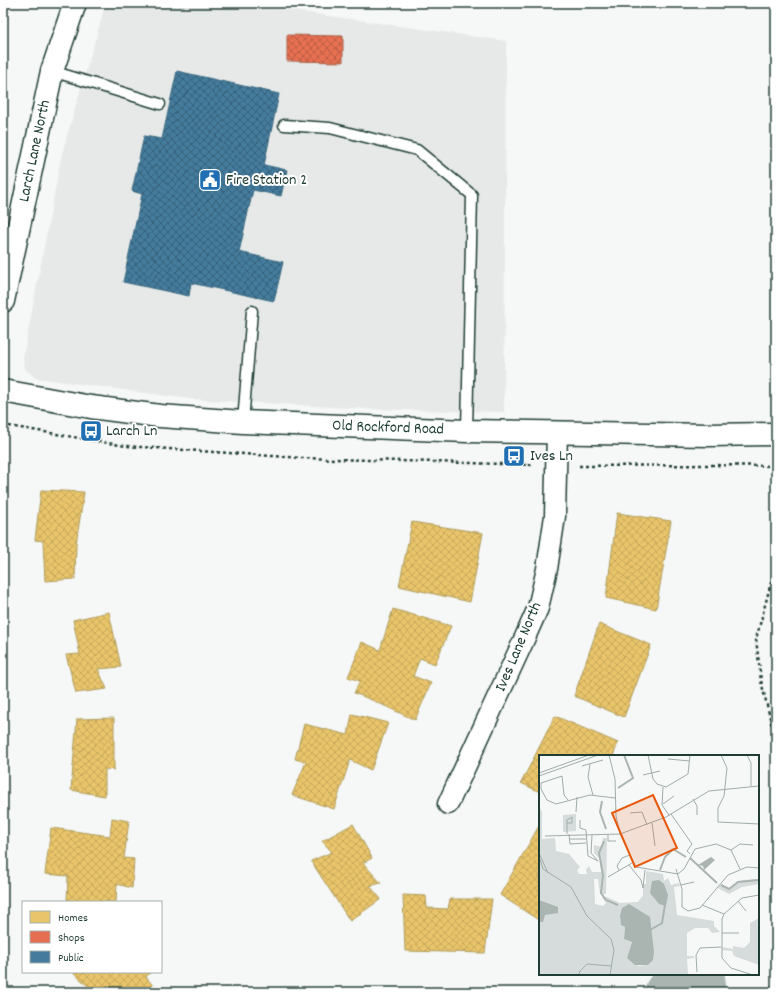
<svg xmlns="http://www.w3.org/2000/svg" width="779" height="995" viewBox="0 0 779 995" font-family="Dekko,sans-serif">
	<defs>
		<pattern id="homes-cross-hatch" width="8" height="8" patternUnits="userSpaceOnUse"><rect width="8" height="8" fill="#e9c46a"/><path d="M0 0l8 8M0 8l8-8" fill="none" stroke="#c7a95c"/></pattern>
		<pattern id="shops-cross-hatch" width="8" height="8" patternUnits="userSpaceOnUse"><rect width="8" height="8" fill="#e76f51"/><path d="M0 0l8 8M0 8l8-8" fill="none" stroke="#bb5c44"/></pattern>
		<pattern id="public-cross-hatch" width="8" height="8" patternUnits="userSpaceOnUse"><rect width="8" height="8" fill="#457b9d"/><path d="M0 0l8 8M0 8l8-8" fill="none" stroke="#36617a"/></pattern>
	</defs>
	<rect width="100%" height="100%" fill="#f6f7f7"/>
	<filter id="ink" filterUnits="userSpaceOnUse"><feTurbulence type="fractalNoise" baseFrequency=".025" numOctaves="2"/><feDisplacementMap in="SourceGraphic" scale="8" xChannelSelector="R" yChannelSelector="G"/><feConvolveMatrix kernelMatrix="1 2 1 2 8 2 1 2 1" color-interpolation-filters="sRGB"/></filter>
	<g filter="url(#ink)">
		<!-- built -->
		<polygon fill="#e6e9e8" points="106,3 236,3 506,41 504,412 369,409 190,399 36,378 25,369 23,358 62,153"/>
		<!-- homes -->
		<g fill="url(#homes-cross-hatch)" stroke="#ac9c5a">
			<polygon points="41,490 84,492 76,544 75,579 45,581 43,541 35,540"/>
			<polygon points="617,513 671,521 656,609 606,598"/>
			<polygon points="412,522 483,533 470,602 399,586"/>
			<polygon points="393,609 451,626 435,664 420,658 413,676 431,683 415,720 372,700 354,693 360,681 348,677 362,642 380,650"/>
			<polygon points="109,612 121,667 98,669 107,689 76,693 66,655 80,654 73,620"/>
			<polygon points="599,624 651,645 624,717 574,696"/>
			<polygon points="352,714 388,723 371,770 350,760 334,809 292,795 306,762 295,759 304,724 348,735"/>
			<polygon points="555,716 618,743 613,756 540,756 540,792 521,783"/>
			<polygon points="114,718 114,770 105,769 105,796 71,790 77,719"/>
			<polygon points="112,818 129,821 124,858 134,859 132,888 117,884 116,902 67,901 68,876 45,874 51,828 110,836"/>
			<polygon points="353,824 372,858 363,863 381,883 370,886 381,899 350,921 311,861 332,852 322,841"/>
			<polygon points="540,824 540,921 500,895"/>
			<polygon points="403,895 426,896 427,908 448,909 450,899 492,899 485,953 405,951"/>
			<polygon points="73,972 151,972 146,977 154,987 148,992 94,992"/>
		</g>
		<!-- shops -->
		<polygon fill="url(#shops-cross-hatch)" stroke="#ab6048" points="287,35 343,36 343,62 287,61"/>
		<!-- public -->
		<polygon fill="url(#public-cross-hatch)" stroke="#3a687e" points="177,71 279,94 264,165 287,170 281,196 253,190 239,252 283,262 274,301 191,283 189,296 123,282 142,194 132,191 144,136 162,139"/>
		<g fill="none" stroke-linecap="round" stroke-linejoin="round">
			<!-- stream -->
			<polyline stroke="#72857f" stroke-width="7" points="703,981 729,992"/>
			<!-- river -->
			<polyline stroke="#aab5b1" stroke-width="45" points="667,992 703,981"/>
			<!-- lane casing -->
			<g stroke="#1f3d34" stroke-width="13">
				<g id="lane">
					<polyline points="52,71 160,104"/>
					<polyline points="284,125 330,128 417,150 472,195 467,431"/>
					<polyline points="243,422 252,311"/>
				</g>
			</g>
			<!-- street casing -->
			<g stroke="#1f3d34" stroke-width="23">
				<polyline id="street" points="448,804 522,644 538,608 547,569 555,516 557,432"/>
			</g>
			<!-- secondary casing -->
			<g stroke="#1f3d34" stroke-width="25">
				<g id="secondary">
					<polyline points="3,301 52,71 75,3"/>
					<polyline points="3,391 91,407 160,416 243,422 467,431 709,435 776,434"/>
				</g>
			</g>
			<!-- path -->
			<g stroke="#1f3d34" stroke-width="2.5" stroke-dasharray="3 3" stroke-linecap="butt">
				<polyline points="3,425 126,446 302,458 534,465"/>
				<polyline points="579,466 710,465 776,466"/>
				<polyline points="776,564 756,639 761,681 776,742"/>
			</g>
			<!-- lane -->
			<use href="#lane" stroke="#fff" stroke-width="10"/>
			<!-- street -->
			<use href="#street" stroke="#fff" stroke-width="20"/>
			<!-- secondary -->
			<use href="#secondary" stroke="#fff" stroke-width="22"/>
		</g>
	</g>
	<!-- icons -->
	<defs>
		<g id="civic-square" transform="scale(1.15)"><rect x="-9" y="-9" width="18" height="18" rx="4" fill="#1f6fb2" stroke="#fff"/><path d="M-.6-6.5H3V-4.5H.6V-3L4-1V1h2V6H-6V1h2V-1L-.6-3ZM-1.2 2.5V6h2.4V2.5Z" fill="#fff"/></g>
		<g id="bus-square" transform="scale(1.15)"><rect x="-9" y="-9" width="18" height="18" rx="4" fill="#1f6fb2" stroke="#fff"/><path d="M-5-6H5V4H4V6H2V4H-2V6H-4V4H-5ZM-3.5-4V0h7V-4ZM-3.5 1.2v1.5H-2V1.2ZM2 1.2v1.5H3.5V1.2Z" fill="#fff"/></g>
	</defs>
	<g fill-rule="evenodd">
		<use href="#civic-square" x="210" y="180"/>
		<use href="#bus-square" x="91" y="431"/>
		<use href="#bus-square" x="514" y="456"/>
	</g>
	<g text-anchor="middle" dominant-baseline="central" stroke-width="4" stroke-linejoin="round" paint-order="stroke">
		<!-- street labels -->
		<g font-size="16" fill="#1f3d34" stroke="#fff">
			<text transform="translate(35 151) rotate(-78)">Larch Lane North</text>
			<text transform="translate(388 428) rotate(2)">Old Rockford Road</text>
			<text transform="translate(519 647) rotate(-67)">Ives Lane North</text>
		</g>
		<!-- poi labels -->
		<g font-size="16" fill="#1f3d34" stroke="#fff" text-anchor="start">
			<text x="226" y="180">Fire Station 2</text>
			<text x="106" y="431">Larch Ln</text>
			<text x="530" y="456">Ives Ln</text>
		</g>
	</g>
	<!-- overview -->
	<g transform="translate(539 755)">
		<rect width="220" height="220" fill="#f6f7f7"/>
		<path d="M0 51 3 57V84L16 83 17 96 30 99 41 112 38 115 40 119H48L47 115 50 111 53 117H62L61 104 55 98V90L63 92 64 83H68L67 139H61L59 124H55L56 149 64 151 67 148 63 142H68L81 148 99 147 104 140V129H107V116L124 119 125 126 129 123 132 130 140 128 141 131 135 132 138 160 175 166V171L181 177 173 178 169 173H156L148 178V201H155V203L148 204 149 220H0ZM81 161 111 209 100 211 88 203 93 187 85 184 86 172 82 169ZM220 124V129L203 132 190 139 179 133 182 129 188 134 204 125ZM220 163V210L195 201 193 196 183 195V192L194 194V191L205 193 211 187V168Z" fill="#d6dcdb" fill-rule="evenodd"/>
		<path d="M0 143 21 150 19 160 6 163V167L14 168H0ZM0 169 15 171 17 200 10 220H0Z" fill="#d6dcdb"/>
		<path d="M37 59V76L24 77V60Z" fill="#d6dcdb"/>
		<path d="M172 102 176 105 165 115 164 111 159 110ZM113 126 120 125 125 129 129 140 127 151 120 149 111 138ZM0 145 19 152V158L6 160 4 167H0ZM90 149 111 162 115 197 114 205 109 210H96L88 203 93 187 85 184 86 172 82 170 81 161 83 153Z" fill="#aab5b1"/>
		<path fill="none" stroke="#aab5b1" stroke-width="2" d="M79 33 94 23 85 0M63 46 61 57 67 74M65 86 60 98 64 120 62 138 67 145 79 150M134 94 147 102M151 103 178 128M121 115 126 102 134 94M182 130 190 134 199 127 220 125M111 175 123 168 126 150"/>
		<path fill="none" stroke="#a0ada9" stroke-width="1" d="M70 0 76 24 77 61 81 79 97 112 139 119 145 114 156 94 177 89 192 95 201 114M109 0 114 24 118 29 127 32 149 19 151 0M182 0 188 13 185 41 179 53V67L220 69M208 0 212 8V31M129 4 151 6M51 9 49 22 54 40M43 11 64 5M0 18 50 0M104 20 121 16M0 21 59 0M124 32 123 50 130 60M154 44 158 51V60M29 45 25 40 23 21 2 28V34L8 45 17 49 51 40 76 43M124 49 135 41M37 57 38 42M91 58 103 57 108 70M132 59 153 89 148 96 151 99M41 65V73L47 75 49 101 59 106 52 98 53 80M113 68 116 91M28 79V65L33 62V68H28M30 79 31 89 47 88M69 80V86H77M6 81 81 79 127 62 170 36 220 31M30 84H47M192 95 201 89 214 90M0 98 9 118M1 104 4 114 32 132 48 161 72 184 75 195 71 220M90 110 102 125 104 133 106 115M137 114 143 134V152L149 156 161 153 189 120 208 112 220 113M80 115 78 111 83 103 91 100M69 122 93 108M142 130 155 127M199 146 207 156M163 150 185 159M183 178H200M158 217 157 200 161 193 182 192M43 220 40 219 41 216 48 209 73 211M214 220 192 213 183 203V164L185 159 203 143 220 140"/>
		<path fill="#e8590c" fill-opacity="0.15" stroke="#e8590c" stroke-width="2" d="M114 40 138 93 96 112 73 58Z"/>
		<rect width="220" height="220" fill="none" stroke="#1f3d34" stroke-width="2"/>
	</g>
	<!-- margin -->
	<rect width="779" height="995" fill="none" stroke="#fff" stroke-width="16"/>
	<rect x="8" y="8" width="763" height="979" fill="none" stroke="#1f3d34" stroke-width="1.5" filter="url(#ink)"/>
	<!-- legend -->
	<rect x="22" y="901" width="140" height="72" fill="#ffffff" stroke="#a5b1ae"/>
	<rect x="30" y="911" width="20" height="12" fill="#e9c46a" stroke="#a5b1ae"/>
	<text x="58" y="921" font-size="12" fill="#1f3d34">Homes</text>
	<rect x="30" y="931" width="20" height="12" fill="#e76f51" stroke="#a5b1ae"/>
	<text x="58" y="941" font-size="12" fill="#1f3d34">Shops</text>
	<rect x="30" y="951" width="20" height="12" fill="#457b9d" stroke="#a5b1ae"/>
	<text x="58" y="961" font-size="12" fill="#1f3d34">Public</text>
</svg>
